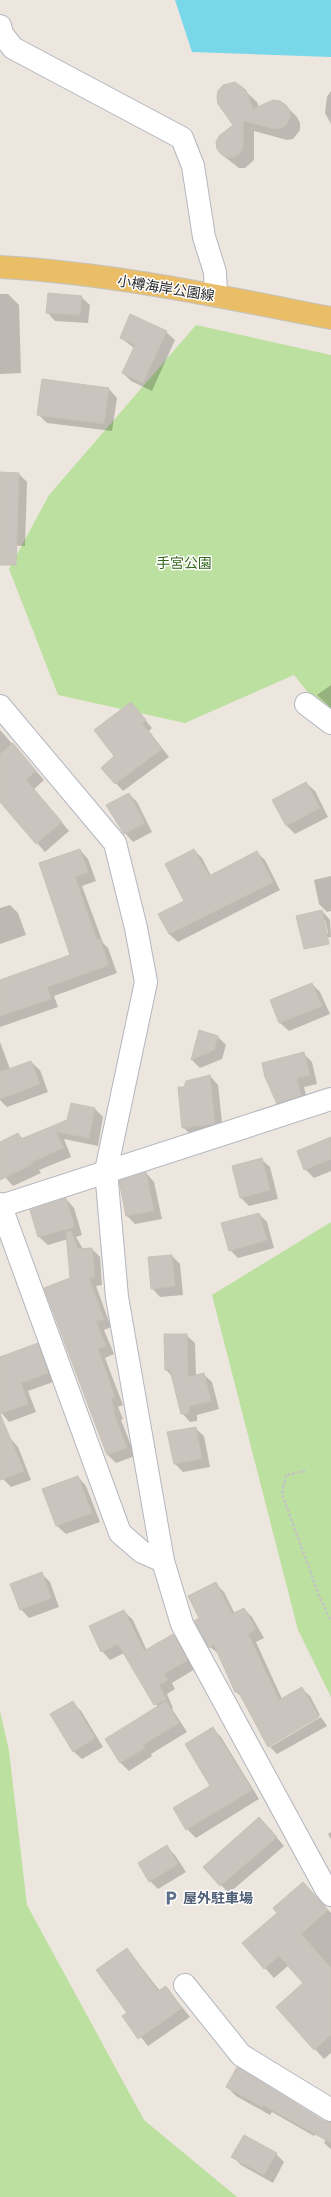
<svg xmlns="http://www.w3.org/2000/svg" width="331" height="2197" viewBox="0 0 331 2197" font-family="Poppins,'Noto Sans JP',sans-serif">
	<rect width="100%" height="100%" fill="#ede6df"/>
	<!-- green -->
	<g fill="#bce09f">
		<polygon points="196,325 331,355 331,721 294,675 185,723 58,695 9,569 49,495"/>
		<polygon points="331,1222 331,1697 298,1630 212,1295"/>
		<polygon points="0,1711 9,1751 27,1905 144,2120 237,2197 0,2197"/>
	</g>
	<!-- water -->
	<polygon fill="#78d7e9" points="175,0 331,0 331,57 192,52"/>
	<!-- shadow -->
	<g fill="#0003" fill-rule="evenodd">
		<polygon points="245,91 257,102 259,108 286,106 297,117 300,123 300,130 293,139 287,140 254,131 254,160 245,168 239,168 221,154 234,125"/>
		<polygon points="331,91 331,124 325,113 327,97"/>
		<polygon points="0,294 8,294 19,305 21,373 0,374"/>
		<polygon points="81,297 90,305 88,323 55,321 47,312"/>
		<polygon points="166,332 175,340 152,391 131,381 123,373 134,348 121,338"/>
		<polygon points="109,389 117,398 112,431 47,423 38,414"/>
		<polygon points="0,473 19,474 27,482 25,546 0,545"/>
		<polygon points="331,685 331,708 317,695"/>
		<polygon points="131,703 152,728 149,731 169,757 123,791 102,768 116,756"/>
		<polygon points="0,730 44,780 34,789 69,831 45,852 0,801"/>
		<polygon points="306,783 315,791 328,817 295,834 287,826"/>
		<polygon points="129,794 137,802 152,832 133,842 125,833"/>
		<polygon points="80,850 88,859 96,881 82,886 103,943 108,948 117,973 54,996 58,1007 0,1027 0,981 71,956 40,864"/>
		<polygon points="194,850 202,858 211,876 256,852 265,860 280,890 178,942 169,934 186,901"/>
		<polygon points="331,876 331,911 327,912 319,904 314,880"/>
		<polygon points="10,905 18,913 26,935 0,944 0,908"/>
		<path d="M322 911 330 920 331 937 310 941ZM323 920H325L328 933H326Z"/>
		<polygon points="312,984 320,992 330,1014 289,1031 280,1023 271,1001"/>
		<polygon points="200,1031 217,1036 226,1045 222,1059 200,1068 192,1060"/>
		<polygon points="0,1042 10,1069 31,1062 40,1070 48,1092 7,1107 0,1100"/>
		<polygon points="304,1054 312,1062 317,1084 304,1087 308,1104 286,1111 277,1103"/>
		<polygon points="210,1076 218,1085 223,1132 192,1136 183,1127 185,1088"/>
		<polygon points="95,1109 103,1117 98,1146 64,1139 71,1157 39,1170 41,1173 13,1186 5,1177 0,1167 0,1143 18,1134 23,1139"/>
		<polygon points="331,1138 331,1171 314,1178 305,1169"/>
		<polygon points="261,1159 270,1167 278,1199 249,1206 241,1198"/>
		<polygon points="146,1173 154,1182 162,1219 135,1224 127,1216"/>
		<polygon points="66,1199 74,1208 82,1235 76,1237 83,1249 92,1249 100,1257 102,1285 96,1286 111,1327 104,1330 114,1354 105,1358 123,1405 118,1407 123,1419 121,1420 135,1456 116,1463 108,1455 71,1279 68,1239 48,1245 39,1237"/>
		<polygon points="259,1214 267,1222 274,1248 238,1258 230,1250"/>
		<polygon points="172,1256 180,1264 183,1295 160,1297 152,1288"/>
		<polygon points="186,1335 195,1343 196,1376 203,1374 212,1382 219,1409 197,1415 197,1421 190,1422 182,1413 172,1376 166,1370"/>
		<polygon points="37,1345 46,1353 56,1381 28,1391 36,1412 9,1422 0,1411 0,1358"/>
		<polygon points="195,1428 204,1436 210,1467 183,1472 175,1464 169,1433"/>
		<polygon points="10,1438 18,1447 31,1480 11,1487 3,1479 0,1472 0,1442"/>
		<polygon points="78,1477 86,1486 100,1522 66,1534 57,1526 44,1490"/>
		<polygon points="42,1574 50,1582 59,1607 29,1618 21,1609"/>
		<polygon points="216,1584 224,1592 235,1614 244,1609 252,1617 264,1638 256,1642 282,1699 301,1688 310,1696 320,1715 270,1744 270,1747 321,1717 327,1726 277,1754 269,1746 243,1698 236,1692 219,1654 210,1647 200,1618"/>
		<polygon points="124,1611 133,1620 147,1651 173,1635 181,1643 195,1669 172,1683 175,1689 167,1694 173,1708 172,1709 187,1732 151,1754 152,1756 129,1771 120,1762 158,1707 124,1653 110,1660 102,1651"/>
		<polygon points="72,1702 81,1711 103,1747 82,1759 73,1751"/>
		<polygon points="213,1729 221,1737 259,1799 196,1838 187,1829 175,1808 211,1786"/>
		<polygon points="267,1826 284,1846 229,1893 221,1885"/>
		<polygon points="331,1832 331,1839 328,1834"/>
		<polygon points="167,1847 175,1855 186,1872 158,1889 150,1881"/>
		<polygon points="303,1883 331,1913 331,2053 324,2059 315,2049 305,1983 289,1965 274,1978 265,1968 278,1913"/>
		<polygon points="127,1949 160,1991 166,1987 190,2017 148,2046 124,2016 128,2013"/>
		<polygon points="227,2087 322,2123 314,2136 272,2112 270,2115 236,2096"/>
		<polygon points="331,2131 331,2149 324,2143"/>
		<polygon points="276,2154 284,2162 273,2183 241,2165 233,2157"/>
	</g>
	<!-- building -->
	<g fill="#c9c4bd" stroke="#c8c1b9">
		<polygon points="235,82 246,90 253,109 273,100 280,101 286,105 290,111 290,118 287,124 282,128 275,129 243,121 243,149 239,154 234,157 227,158 221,154 217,149 216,142 219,136 233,125 218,104 217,97 218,91 223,85"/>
		<polygon points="48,293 82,296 80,315 46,313"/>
		<polygon points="130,314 167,331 143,383 122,373 135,345 120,338"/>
		<polygon points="42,379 109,388 104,424 37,415"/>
		<polygon points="0,472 19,473 16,565 0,565"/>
		<polygon points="131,702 146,720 142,723 162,749 115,784 101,768 114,756 94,730"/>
		<polygon points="13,743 36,771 26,780 62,822 36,844 0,802 0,754"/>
		<polygon points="306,782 320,808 286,826 272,800"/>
		<polygon points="129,793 145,823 124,834 106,805"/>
		<polygon points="80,849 88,872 75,877 97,940 100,939 109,965 47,987 51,999 0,1016 0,980 70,955 39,863"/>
		<polygon points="194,849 209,876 257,851 273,882 169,934 158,914 184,901 165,864"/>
		<polygon points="322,910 329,944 304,949 296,916"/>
		<polygon points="312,983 322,1006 279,1023 270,1000"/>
		<polygon points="199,1030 218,1036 214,1050 191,1060"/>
		<polygon points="304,1052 310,1075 297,1078 301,1096 277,1104 265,1077 262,1063"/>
		<polygon points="31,1061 40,1084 0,1099 0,1072"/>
		<polygon points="210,1075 215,1124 182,1128 178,1087 184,1087 186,1081"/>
		<polygon points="71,1103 95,1108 89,1138 56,1132 64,1148 32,1162 33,1164 0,1180 0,1142 18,1133 21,1139 67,1120"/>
		<polygon points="331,1137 331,1159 304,1170 297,1151"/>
		<polygon points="262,1158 270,1190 240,1198 232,1166"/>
		<polygon points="146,1172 154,1211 126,1216 119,1181"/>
		<polygon points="66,1198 75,1227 38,1237 30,1210"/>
		<polygon points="259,1213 267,1240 229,1251 221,1223"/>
		<polygon points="71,1231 78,1249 92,1248 95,1277 89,1278 104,1319 96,1321 106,1346 98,1349 115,1397 111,1399 115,1411 113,1411 127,1448 107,1455 44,1288 70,1278 66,1232"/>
		<polygon points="172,1255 175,1286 151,1289 148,1257"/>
		<polygon points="164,1334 187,1334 188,1377 204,1373 211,1401 189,1406 189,1413 181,1414 170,1370 165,1370"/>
		<polygon points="38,1343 48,1373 21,1383 28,1404 0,1414 0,1357"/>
		<polygon points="0,1414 24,1471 0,1480"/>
		<polygon points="196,1427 202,1459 174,1464 167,1432"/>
		<polygon points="78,1476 92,1513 56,1526 42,1489"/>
		<polygon points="42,1572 51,1598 20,1610 10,1584"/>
		<polygon points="216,1582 232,1614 244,1608 256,1629 248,1634 279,1700 302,1687 319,1717 268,1747 238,1691 235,1692 214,1645 209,1648 194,1621 199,1618 188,1596"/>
		<polygon points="124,1610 144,1651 173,1634 188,1660 164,1674 168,1680 159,1685 166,1699 154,1705 118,1644 101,1652 89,1626"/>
		<polygon points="73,1701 95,1738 73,1752 50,1714"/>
		<polygon points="166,1701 179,1723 143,1745 145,1748 120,1763 105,1739"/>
		<polygon points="213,1727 252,1790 186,1830 173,1808 210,1786 185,1744"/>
		<polygon points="259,1817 277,1837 220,1886 203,1867"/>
		<polygon points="167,1845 178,1864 149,1882 138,1863"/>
		<polygon points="303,1882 328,1910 301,1934 331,1968 331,2035 314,2050 276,2007 303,1983 279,1956 264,1969 242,1943 277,1913 273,1908"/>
		<polygon points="127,1948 158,1991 166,1986 182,2008 138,2039 122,2016 127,2013 96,1970"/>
		<polygon points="237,2067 324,2121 331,2122 331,2143 263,2105 262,2107 226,2087"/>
		<polygon points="244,2135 277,2153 264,2175 231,2157"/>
	</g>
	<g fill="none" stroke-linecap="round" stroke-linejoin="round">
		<!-- minor casing -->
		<g stroke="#b2b6bf" stroke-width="24">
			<g id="minor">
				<polyline points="0,26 2,34 13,48 182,138 193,166 204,237 215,272 216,296"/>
				<polyline points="306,704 331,723"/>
				<polyline points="0,706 115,843 136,928 146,982 106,1171 117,1297 163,1561 182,1624 326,1889 331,1895"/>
				<polyline points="0,1204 120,1533 142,1552 163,1561"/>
				<polyline points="1,1206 331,1099"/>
				<polyline points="185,1985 241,2055 331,2110"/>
			</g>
		</g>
		<!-- major casing -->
		<g stroke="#c4c4c4" stroke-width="24">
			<path id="major" d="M0 267C111 273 222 297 331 318"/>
		</g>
		<!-- path -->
		<polyline stroke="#c4c4c4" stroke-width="2.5" stroke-dasharray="3 2" stroke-linecap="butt" points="305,1471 286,1475 282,1494 320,1598 331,1621"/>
		<!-- minor -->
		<use href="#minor" stroke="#fff" stroke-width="22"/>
		<!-- major -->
		<use href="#major" stroke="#eabe67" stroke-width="22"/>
	</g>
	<!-- icons -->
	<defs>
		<g id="parking-bare" transform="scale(1.2)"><path d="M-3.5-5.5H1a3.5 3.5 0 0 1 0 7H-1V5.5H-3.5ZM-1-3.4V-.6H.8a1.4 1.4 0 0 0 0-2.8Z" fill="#5c6f8a" stroke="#fff" stroke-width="2.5" paint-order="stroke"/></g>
	</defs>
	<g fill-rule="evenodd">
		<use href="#parking-bare" x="171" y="1898"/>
	</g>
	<g text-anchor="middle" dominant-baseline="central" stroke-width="3" stroke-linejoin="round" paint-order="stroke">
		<!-- street labels -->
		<g font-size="14" fill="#2c2c2c" stroke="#fff">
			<text transform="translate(166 288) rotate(9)">小樽海岸公園線</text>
		</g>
		<!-- park labels -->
		<g font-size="14" fill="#35671e" stroke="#fff">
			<text x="184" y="563">手宮公園</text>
		</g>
		<!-- service labels -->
		<g font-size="14" font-weight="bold" fill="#4e5e75" stroke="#fff" text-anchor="start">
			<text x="183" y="1898">屋外駐車場</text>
		</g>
	</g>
</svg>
